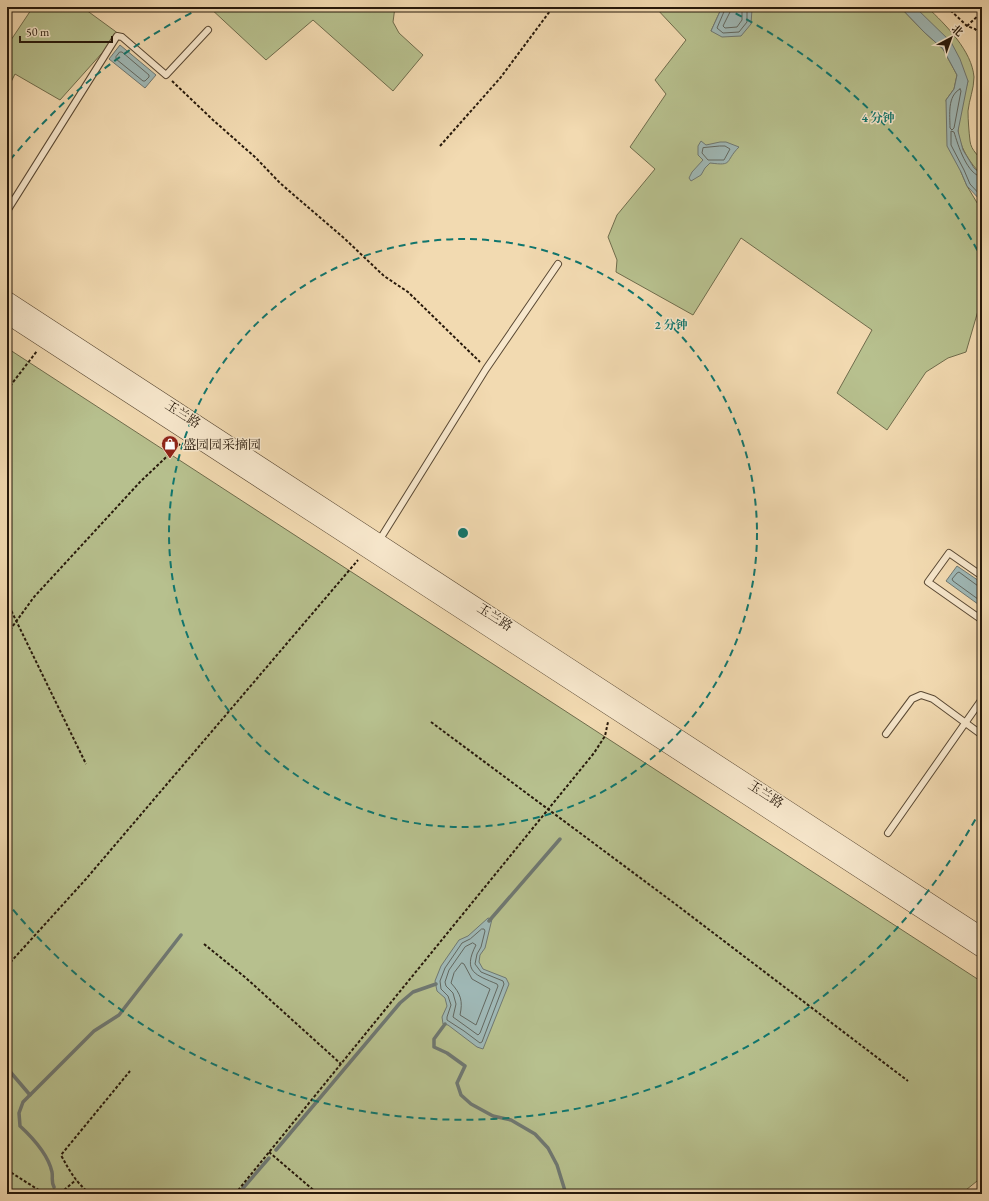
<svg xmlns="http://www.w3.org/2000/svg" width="989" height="1201" viewBox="0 0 989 1201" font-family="'EB Garamond','Noto Serif SC',serif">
	<rect width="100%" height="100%" fill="#f2dab1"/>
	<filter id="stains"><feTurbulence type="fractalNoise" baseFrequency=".005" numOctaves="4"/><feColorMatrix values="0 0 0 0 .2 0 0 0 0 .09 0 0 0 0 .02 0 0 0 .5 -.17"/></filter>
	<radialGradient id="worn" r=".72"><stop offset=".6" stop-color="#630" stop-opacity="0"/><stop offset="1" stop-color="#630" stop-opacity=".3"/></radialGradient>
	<!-- green -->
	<g fill="#b7c08e" stroke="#6f6c4c">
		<polygon points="33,7 82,7 119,34 60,100 15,74 7,90 7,46"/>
		<polygon points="209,7 395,7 393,22 399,33 423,55 393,91 313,20 266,60"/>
		<polygon points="655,7 722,7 711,31 752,9 751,7 900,7 924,32 943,49 957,75 954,89 946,100 961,172 967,186 982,211 982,297 966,352 948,358 926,372 887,430 837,393 872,330 741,238 693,315 616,272 617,260 608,237 617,215 655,169 630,147 666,94 655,80 686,40"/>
		<path d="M915 7H927C946 25 972 51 974 77 974 89 969 100 968 111 968 120 969 132 970 141 971 151 980 156 982 162 983 165 982 171 982 175 971 165 958 145 958 129 958 113 964 96 968 81Z"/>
		<polygon points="7,348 982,982 982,1177 961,1194 7,1194"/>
	</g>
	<!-- water -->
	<g fill="#9fb8b6" stroke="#6f7872">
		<polygon points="722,7 751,7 752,9 751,24 741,36 722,37 711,31"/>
		<polygon points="900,7 915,7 951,42 960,59 968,81 958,131 963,150 974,168 982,175 982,202 967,186 961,172 947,146 946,100 954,89 957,75 943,49 924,32"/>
		<polygon points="120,45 156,75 145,88 109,59"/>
		<path d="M701 141 706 145 720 142H726L739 147C724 162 734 166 710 163L705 168 701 175 691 181 689 178 692 172 703 160 698 155V146Z"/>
		<polygon points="957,566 982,583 982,607 946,581"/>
		<polygon points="488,918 492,919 485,948 480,955 479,962 483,969 506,978 509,984 483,1049 477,1047 448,1025 443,1024 442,1017 447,1006 445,998 437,991 435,981 441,966 459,940 468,936"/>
	</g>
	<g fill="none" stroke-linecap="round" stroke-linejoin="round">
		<!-- shore -->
		<g stroke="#636860" stroke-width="1">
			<polyline points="726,7 717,28 723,33 739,32 747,22 747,7"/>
			<polyline points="731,7 730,12 723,26 725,28 737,27 742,20 742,7"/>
			<polygon points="120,52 122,52 149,75 149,77 145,81 143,81 116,59 116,57"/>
			<path d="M960 89 961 91 954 128 952 130 950 128C950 115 947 96 960 89Z"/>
			<polygon points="720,146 725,146 730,149 724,160 708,160 702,153 703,148"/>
			<path d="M982 177C967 175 958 145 954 132L951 131V145L964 170 970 184 982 197"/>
			<polyline points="982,586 978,586 959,572 957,573 952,579 953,581 982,602"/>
			<polygon points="482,929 484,929 485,931 481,947 477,954 475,964 481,972 503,981 504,984 482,1042 480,1043 464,1031 447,1020 447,1017 451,1005 448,996 441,989 440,981 445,968 462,943 470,939"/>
			<path d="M473 943 476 945C462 972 476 975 497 984L498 986 480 1033 478 1035 453 1017 456 1004 453 993 446 986 445 982 449 970 465 947Z"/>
			<path d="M462 963 464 964 472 979 490 989 476 1025 460 1015C463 1001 461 994 451 983L454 973Z"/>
		</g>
		<!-- stream -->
		<g stroke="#6f7872" stroke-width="3.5">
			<polyline points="489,921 560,839"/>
			<polyline points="445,1024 434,1039 434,1047 447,1053 465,1066 457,1083 461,1095 471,1104 493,1116 511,1120 535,1134 548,1148 557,1165 566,1194"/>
			<polyline points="7,1068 30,1095"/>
			<polyline points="276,1150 400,1003 413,992 436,984"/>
			<path d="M54 1187C51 1182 53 1178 52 1172 48 1154 33 1138 20 1126L19 1113 23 1102 94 1031 119 1015 181 935"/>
			<polyline points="238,1194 269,1158"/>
		</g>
		<!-- service casing -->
		<g stroke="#5a4934" stroke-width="8">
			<g id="service">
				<polyline points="7,211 117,36 122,37 166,75 208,30"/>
				<polyline points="376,539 382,536 486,369 558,264"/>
				<polyline points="982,576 949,553 928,582 982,620"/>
				<polyline points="886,734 912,699 921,695 933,699 982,735"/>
				<polyline points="888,833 982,699"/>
			</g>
		</g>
		<!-- tertiary casing -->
		<g stroke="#5a4934" stroke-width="16">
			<g id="tertiary">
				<polyline points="7,299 982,935"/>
				<polyline points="7,316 982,950"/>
			</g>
		</g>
		<!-- path -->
		<g stroke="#27190b" stroke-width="2" stroke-dasharray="3 2" stroke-linecap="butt">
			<polyline points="947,7 967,26 975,29 982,36"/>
			<polyline points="967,26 982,12"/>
			<polyline points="172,81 213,120 256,158 280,183 345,239 384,276 408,292 480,362"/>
			<polyline points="440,146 501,77 553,7"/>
			<polyline points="7,390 37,351"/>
			<polyline points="7,602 86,764"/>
			<polyline points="7,634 34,597 140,482 180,444"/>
			<polyline points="431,722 674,903 908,1081"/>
			<polyline points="204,944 246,978 341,1064"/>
			<polyline points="7,966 86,879 358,560"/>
			<polyline points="269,1152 318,1194"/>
			<polyline points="7,1170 45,1194"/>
			<polyline points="55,1194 64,1190 76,1180"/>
			<path d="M90 1194C76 1182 70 1172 61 1155L130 1071"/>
			<polyline points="235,1194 594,753 605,736 608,722"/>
			<polyline points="973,1194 982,1187"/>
		</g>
		<!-- service -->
		<use href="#service" stroke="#f7e7cc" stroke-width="6"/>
		<!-- tertiary -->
		<use href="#tertiary" stroke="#f7e7cc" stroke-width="15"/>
	</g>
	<!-- distance rings -->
	<g fill="none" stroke="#0f766e" stroke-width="2" stroke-dasharray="7 5">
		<circle cx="463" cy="533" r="294"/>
		<path d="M981 809A587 587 0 0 1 10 906M10 160A587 587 0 0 1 201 8M725 8A587 587 0 0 1 981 257"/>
	</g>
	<!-- icons -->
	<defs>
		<g id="shop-pin" transform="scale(0.9)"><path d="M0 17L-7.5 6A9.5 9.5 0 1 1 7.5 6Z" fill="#8f2418" stroke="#f7e7cc"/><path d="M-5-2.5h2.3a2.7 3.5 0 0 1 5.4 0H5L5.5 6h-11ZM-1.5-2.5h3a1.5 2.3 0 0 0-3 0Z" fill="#fff"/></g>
	</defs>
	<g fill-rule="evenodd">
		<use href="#shop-pin" x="170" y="444"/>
	</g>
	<g text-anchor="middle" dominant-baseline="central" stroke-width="3" stroke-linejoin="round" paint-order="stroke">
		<!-- street labels -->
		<g font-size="13" fill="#27190b" stroke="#f7e7cc">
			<text transform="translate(183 414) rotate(33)">玉兰路</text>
			<text transform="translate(495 617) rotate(33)">玉兰路</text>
			<text transform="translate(766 794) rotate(33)">玉兰路</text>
		</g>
		<!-- poi labels -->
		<g font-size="13" fill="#27190b" stroke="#f7e7cc" text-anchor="start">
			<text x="183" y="444">盛园园采摘园</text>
		</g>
	</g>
	<circle cx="463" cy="533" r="6" fill="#0f766e" stroke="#f7e7cc" stroke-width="2"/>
	<g font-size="12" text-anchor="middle" font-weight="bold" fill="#0f766e" stroke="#f7e7cc" stroke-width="3" stroke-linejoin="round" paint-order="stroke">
		<text x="878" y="122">4 分钟</text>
		<text x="671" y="329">2 分钟</text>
	</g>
	<!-- margin -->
	<rect width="989" height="1201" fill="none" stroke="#f2dab1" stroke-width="24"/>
	<rect x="8" y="8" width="973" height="1185" fill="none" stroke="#27190b" stroke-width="2"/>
	<rect x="12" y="12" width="965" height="1177" fill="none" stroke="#27190b"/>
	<!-- north arrow -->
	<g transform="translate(951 38) rotate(41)" stroke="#f7e7cc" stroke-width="3" paint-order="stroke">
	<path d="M0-3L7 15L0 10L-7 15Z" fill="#27190b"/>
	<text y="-6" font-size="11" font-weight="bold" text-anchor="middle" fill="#27190b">北</text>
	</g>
	<!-- scale -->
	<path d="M20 36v6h92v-6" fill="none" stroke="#27190b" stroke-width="2"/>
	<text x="26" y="36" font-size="12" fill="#27190b" stroke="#f7e7cc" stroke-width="3" paint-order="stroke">50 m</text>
	<rect width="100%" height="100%" filter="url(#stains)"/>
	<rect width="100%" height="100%" fill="url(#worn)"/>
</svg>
